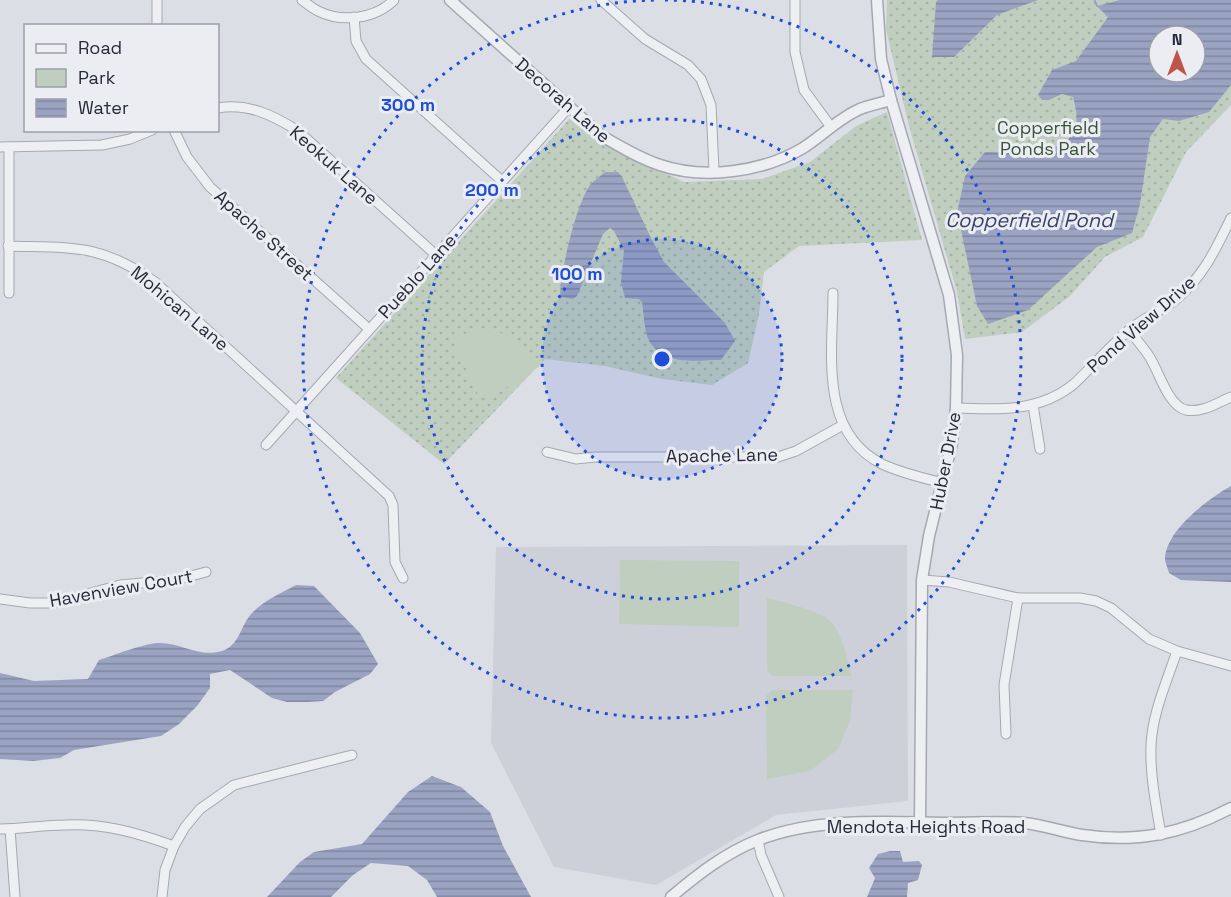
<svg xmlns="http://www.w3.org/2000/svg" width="1231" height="897" viewBox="0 0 1231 897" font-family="'Space Grotesk',sans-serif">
	<defs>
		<pattern id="green-dots" width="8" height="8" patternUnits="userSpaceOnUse" patternTransform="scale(1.5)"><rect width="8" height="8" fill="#bfcebe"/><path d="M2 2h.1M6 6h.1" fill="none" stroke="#a4b1a4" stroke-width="1.8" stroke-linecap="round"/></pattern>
		<pattern id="water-rules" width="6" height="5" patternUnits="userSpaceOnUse" patternTransform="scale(1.5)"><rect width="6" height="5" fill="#9aa4c2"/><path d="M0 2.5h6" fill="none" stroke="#7e869f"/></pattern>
	</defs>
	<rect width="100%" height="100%" fill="#dcdee5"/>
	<!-- built -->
	<polygon fill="#ced0d9" points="907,545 908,801 776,815 656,885 554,867 491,743 496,547"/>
	<!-- green -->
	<g fill="url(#green-dots)" fill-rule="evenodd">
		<path d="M887 0H1231V105L1186 152 1143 237 1105 257 1069 297 1022 332 965 339 957 292 909 126 886 30ZM1159 36H1195V72H1159Z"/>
		<polygon points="887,112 922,240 799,246 764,272 759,314 748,363 712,385 662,379 605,366 545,359 444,464 336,378 571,117 604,144 684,182 762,179 810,162 856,126"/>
	</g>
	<!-- pitch -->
	<g fill="#bfcebe">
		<path d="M472 331C510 331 518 335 540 366L489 399 479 397 452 339Z"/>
		<polygon points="620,560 739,561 739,627 619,624"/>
		<path d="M767 598C782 602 818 610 829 620 843 633 847 659 852 676H772L767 670Z"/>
		<polygon points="773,690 853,690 850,721 838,749 810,771 767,779 766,696"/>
	</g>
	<!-- water -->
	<g fill="url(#water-rules)" fill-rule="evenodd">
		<polygon points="938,0 1038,0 997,15 954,57 932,57 936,2"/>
		<path d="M1120 0H1231V85L1209 112 1179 121 1163 119 1150 137 1140 204 1132 233 1097 247 1028 310 988 324 977 306 961 230 955 222 965 176 985 152C1012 152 1069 159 1076 125 1078 117 1075 105 1073 97L1062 94 1049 100H1042L1038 95 1052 70 1076 61 1108 17 1097 6ZM1159 36H1195V72H1159Z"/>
		<path d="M605 172H618L622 177 652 240 664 262 725 323 735 341 721 360C697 360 668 366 651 344 644 334 644 314 642 302L639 299 625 298 621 282 624 251 614 231 610 228 603 234 577 296 573 299 562 297 560 295C561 269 576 205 590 185 594 180 601 176 605 172Z"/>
		<path d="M1231 486V582L1181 580 1169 573C1168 568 1165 563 1165 559 1166 530 1208 499 1231 486Z"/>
		<path d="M296 585 314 586 360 633 378 664 370 674 335 692 323 701 307 702H287L272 698 230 670 210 674V688L197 706 179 724 161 736 74 750 60 758 33 761 0 759V673L34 681 88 679 99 660C115 655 142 644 158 643 180 642 199 658 222 651 240 646 241 623 253 612 265 600 281 593 296 585Z"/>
		<polygon points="432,776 461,787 490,812 503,846 531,897 437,897 427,880 408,866 371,863 353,875 331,897 267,897 300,862 314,852 362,844 408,792"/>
		<polygon points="890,851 900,851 903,862 919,861 922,865 918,880 908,883 907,897 867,897 875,878 869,868 878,854"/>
	</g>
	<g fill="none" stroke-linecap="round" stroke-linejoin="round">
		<!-- stream -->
		<polyline stroke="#9aa4c2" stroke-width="2" points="1095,1 1097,6"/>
		<!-- minor casing -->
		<g stroke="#a6a8b1" stroke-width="11">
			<g id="minor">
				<polyline points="157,0 157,26"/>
				<path d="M302 0C307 4 312 8 318 11 342 23 375 19 394 0"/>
				<polyline points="601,0 645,39 688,65 701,79 711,105 714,171"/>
				<polyline points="795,0 795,52 804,90 831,127"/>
				<polyline points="354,17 356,41 366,59 502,181"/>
				<path d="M218 108C248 103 273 115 298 131L436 255"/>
				<polyline points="174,130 187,157 210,187 369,329"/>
				<polyline points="0,147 102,145 130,139 152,130"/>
				<polyline points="9,147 9,293"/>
				<path d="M8 246C72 248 100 243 155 282L389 496 393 505 395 562 403 578"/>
				<path d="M833 293C833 351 818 432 882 464 901 473 923 478 943 483"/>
				<path d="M1129 330C1136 339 1143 347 1149 356 1159 371 1168 406 1186 410 1202 413 1217 403 1231 397"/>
				<polyline points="1033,405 1040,449"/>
				<path d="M956 408C998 410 1041 412 1075 383 1093 366 1109 347 1128 331 1141 319 1159 312 1174 301 1202 279 1216 249 1231 218"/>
				<polyline points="266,445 569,107"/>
				<polyline points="547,452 576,459 595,457 778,457 796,451 843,425"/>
				<polyline points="922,580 949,582 1018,598 1080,598 1096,601 1111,608 1149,639 1177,651 1231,666"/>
				<polyline points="0,599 30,603 55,603 120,585 176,580 206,572"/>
				<polyline points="1006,734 1004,685 1018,598"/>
				<path d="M0 829C22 829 43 825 65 825 104 823 138 833 174 846"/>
				<polyline points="10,829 15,897"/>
				<path d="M1161 835C1156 805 1150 776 1151 746 1152 714 1167 681 1177 651"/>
				<polyline points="758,840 761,855 779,897"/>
				<polyline points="162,897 165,870 174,846 185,827 200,809 234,785 352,755"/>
			</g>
		</g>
		<!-- tertiary casing -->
		<g stroke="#a6a8b1" stroke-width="13">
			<g id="tertiary">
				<path d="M450 0 602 136C621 147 639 158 660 165 704 180 763 172 803 148 822 136 839 118 860 109 870 105 881 103 891 100"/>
				<polyline points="877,0 881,59 891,100 949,295 957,355 956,408 952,443 929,536 922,580 920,823"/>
				<path d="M671 897C697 875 725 853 758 840 816 817 885 822 947 823 972 823 999 821 1024 823 1044 825 1063 832 1082 835 1137 843 1182 834 1231 808"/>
			</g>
		</g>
		<!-- minor -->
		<use href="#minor" stroke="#eeeff3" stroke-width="9"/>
		<!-- tertiary -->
		<use href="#tertiary" stroke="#eeeff3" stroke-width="10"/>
	</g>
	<!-- distance rings -->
	<circle cx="662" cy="359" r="120" fill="#1d4ed8" fill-opacity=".12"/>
	<g fill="none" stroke="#1d4ed8" stroke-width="3" stroke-dasharray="3 6">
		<circle cx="662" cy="359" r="120"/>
		<circle cx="662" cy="359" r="240"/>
		<path d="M665 0A359 359 0 1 1 659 0"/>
	</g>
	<g text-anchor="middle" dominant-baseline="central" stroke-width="6" stroke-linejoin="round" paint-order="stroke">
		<!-- street labels -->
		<g font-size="18" fill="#272a39" stroke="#ebedf3">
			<text transform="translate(563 100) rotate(41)">Decorah Lane</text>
			<text transform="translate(334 165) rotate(41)">Keokuk Lane</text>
			<text transform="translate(264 235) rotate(42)">Apache Street</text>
			<text transform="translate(417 276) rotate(-48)">Pueblo Lane</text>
			<text transform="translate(180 308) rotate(40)">Mohican Lane</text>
			<text transform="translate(1141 324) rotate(-41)">Pond View Drive</text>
			<text transform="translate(722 455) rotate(-1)">Apache Lane</text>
			<text transform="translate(945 461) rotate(-79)">Huber Drive</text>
			<text transform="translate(121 588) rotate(-10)">Havenview Court</text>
			<text x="926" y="826">Mendota Heights Road</text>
		</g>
		<!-- park labels -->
		<g font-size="18" fill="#365437" stroke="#ebedf3">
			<text x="1048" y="127">Copperfield<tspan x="1048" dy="21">Ponds Park</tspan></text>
		</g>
		<!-- water labels -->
		<g font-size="20" font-style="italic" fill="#364169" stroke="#ebedf3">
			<text x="1029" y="220">Copperfield Pond</text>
		</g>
	</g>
	<circle cx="662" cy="359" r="9" fill="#1d4ed8" stroke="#ebedf3" stroke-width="3"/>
	<g font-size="18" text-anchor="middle" font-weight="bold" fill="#1d4ed8" stroke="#ebedf3" stroke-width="6" stroke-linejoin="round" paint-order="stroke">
		<text x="408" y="111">300 m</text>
		<text x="492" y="196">200 m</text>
		<text x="577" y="280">100 m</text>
	</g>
	<!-- legend -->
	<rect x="24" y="24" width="195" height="108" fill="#ebedf3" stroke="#9d9fa9" stroke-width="1.5"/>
	<rect x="36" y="44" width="30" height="9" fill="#eeeff3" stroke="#9d9fa9" stroke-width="1.5"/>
	<text x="78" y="54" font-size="18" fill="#272a39">Road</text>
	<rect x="36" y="69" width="30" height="18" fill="#bfcebe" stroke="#9d9fa9" stroke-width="1.5"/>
	<text x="78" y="84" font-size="18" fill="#272a39">Park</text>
	<rect x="36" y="99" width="30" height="18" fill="url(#water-rules)" stroke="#9d9fa9" stroke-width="1.5"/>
	<text x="78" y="114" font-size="18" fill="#272a39">Water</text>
	<!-- north arrow -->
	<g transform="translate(1177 54)"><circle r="28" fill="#ebedf3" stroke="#9d9fa9" stroke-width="1.5"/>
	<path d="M0-4.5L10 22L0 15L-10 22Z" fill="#bf544b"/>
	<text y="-9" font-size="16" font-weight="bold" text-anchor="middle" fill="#272a39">N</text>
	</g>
</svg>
